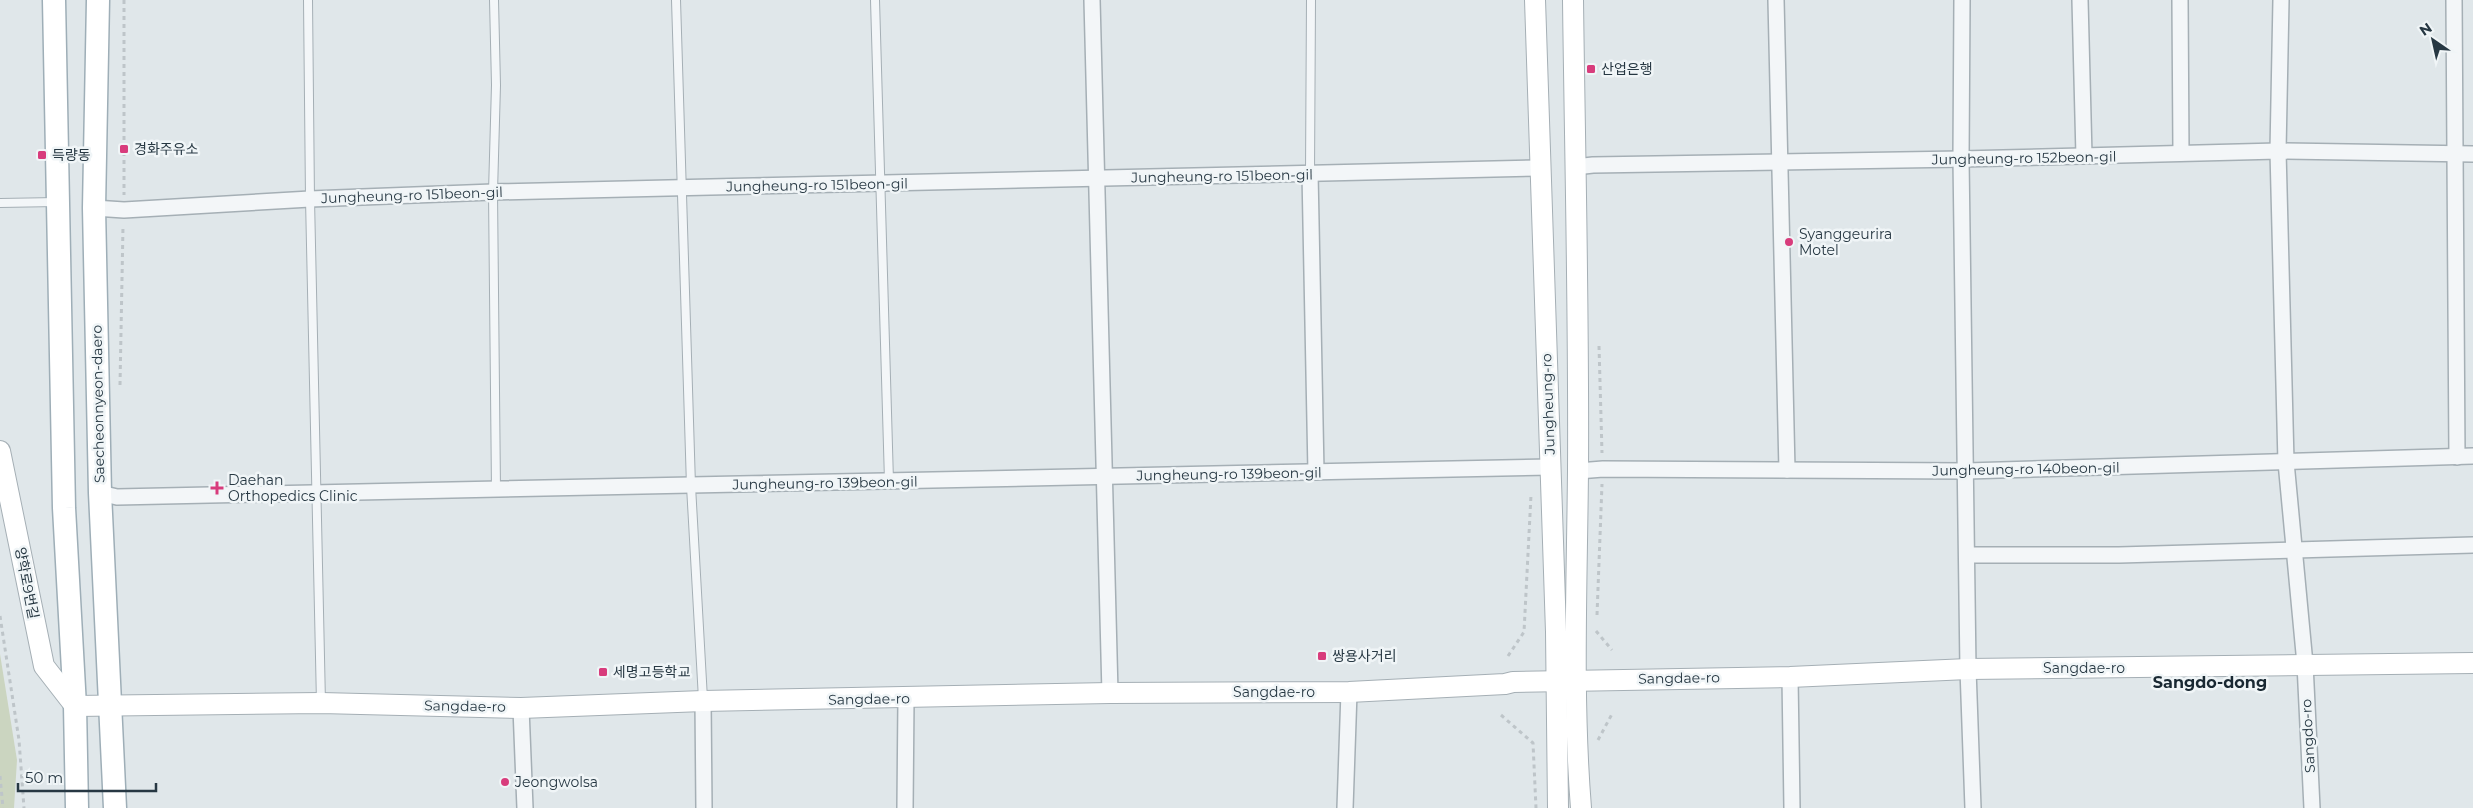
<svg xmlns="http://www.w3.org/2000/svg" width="2473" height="808" viewBox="0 0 2473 808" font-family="Montserrat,'Noto Sans KR',sans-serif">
	<rect width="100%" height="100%" fill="#e0e7ea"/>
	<!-- green -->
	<polygon fill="#cbd5c0" points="0,654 17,760 14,808 0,808"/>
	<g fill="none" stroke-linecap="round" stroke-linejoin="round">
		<!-- lane casing -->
		<g stroke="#a5afb5" stroke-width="10">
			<g id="lane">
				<polyline points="308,0 310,199 321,703"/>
				<polyline points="494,0 496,85 493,192 496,490"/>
				<polyline points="676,0 691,486 703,699"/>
				<polyline points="875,0 889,481"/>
				<polyline points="1310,173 1311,0"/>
				<polyline points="0,203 57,202"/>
			</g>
		</g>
		<!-- street casing -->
		<g stroke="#a5afb5" stroke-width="18">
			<g id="street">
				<polyline points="1092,0 1110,693"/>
				<polyline points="1776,0 1787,470"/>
				<polyline points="1962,0 1961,159 1968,669 1973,808"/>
				<polyline points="2080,0 2084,156"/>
				<polyline points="2180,0 2181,153"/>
				<polyline points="2281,0 2278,151 2286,462 2305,664 2312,808"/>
				<polyline points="2454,0 2457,457"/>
				<polyline points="1575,167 1593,165 1961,159 2278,151 2473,154"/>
				<polyline points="1310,173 1316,472"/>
				<polyline points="94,208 124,210 310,199 493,192 1540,168"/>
				<polyline points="1578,471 1603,469 1967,471 2473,456"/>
				<polyline points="100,493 117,497 1550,467"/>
				<polyline points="1967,555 2119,555 2473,545"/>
				<polyline points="1790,677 1792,808"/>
				<polyline points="703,701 704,808"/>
				<polyline points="521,708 525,808"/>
				<polyline points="905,808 906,699"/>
				<polyline points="1345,808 1349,692"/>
			</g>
		</g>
		<!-- secondary casing -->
		<g stroke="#a5afb5" stroke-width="22">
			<g id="secondary">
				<polyline points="1535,0 1556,632 1558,808"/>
				<path d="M1573 0C1575 157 1579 314 1578 471 1577 584 1572 696 1581 808"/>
				<polyline points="0,451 44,666 75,706 321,703 521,708 703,701 1110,693 1349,692 1505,684 1513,682 1790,677 1968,669 2473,663"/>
			</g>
		</g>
		<!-- primary casing -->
		<g stroke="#9eaeb7" stroke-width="25">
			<g id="primary">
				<polyline points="54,0 64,508 75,706 77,808"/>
				<polyline points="98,0 94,208 100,493 115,808"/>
			</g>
		</g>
		<!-- path -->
		<g stroke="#bec5c9" stroke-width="3" stroke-dasharray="4 4" stroke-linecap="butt">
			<polyline points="124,0 124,195"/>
			<polyline points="1599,346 1602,453"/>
			<polyline points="120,385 123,226"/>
			<polyline points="1597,615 1602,484"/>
			<polyline points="0,616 19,740 24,808"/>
			<polyline points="1596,631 1612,650"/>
			<polyline points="1508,656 1524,632 1531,495"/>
			<polyline points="1501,715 1533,743 1536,808"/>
			<polyline points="1598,740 1612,714"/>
			<polyline points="0,776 3,808"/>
		</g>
		<!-- lane -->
		<use href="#lane" stroke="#f3f6f8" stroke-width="8"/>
		<!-- street -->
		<use href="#street" stroke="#f3f6f8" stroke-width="15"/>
		<!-- secondary -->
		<use href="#secondary" stroke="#fff" stroke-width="20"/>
		<!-- primary -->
		<use href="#primary" stroke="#fff" stroke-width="22"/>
	</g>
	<!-- markers -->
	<g fill="#d83c7c" stroke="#f0f5f7" stroke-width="2">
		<rect x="1586" y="64" width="10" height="10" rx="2.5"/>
		<rect x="119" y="144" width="10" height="10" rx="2.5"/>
		<rect x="37" y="150" width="10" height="10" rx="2.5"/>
		<circle cx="1789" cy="242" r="5"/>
		<path d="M214.5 480.5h5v5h5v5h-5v5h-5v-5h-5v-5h5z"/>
		<rect x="1317" y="651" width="10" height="10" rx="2.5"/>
		<rect x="598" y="667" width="10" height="10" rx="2.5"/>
		<circle cx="505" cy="782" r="5"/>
	</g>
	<g text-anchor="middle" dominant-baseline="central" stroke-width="5" stroke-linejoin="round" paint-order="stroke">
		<!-- poi labels -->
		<g font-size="14" fill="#273843" stroke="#f0f5f7" text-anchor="start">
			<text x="1601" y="69">산업은행</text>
			<text x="134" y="149">경화주유소</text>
			<text x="52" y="155">득량동</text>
			<text x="1799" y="234">Syanggeurira<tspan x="1799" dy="16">Motel</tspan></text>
			<text x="228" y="480">Daehan<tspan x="228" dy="16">Orthopedics Clinic</tspan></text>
			<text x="1332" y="656">쌍용사거리</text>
			<text x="613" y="672">세명고등학교</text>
			<text x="515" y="782">Jeongwolsa</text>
		</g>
		<!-- street labels -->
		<g font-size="14" fill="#273843" stroke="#f0f5f7">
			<text transform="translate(2024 158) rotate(-1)">Jungheung-ro 152beon-gil</text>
			<text transform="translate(1222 176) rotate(-1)">Jungheung-ro 151beon-gil</text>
			<text transform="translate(817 185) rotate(-1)">Jungheung-ro 151beon-gil</text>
			<text transform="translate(412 195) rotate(-2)">Jungheung-ro 151beon-gil</text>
			<text transform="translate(98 404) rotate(-91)">Saecheonnyeon-daero</text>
			<text transform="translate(1548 404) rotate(-92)">Jungheung-ro</text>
			<text transform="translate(2026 469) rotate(-1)">Jungheung-ro 140beon-gil</text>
			<text transform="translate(1229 474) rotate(-1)">Jungheung-ro 139beon-gil</text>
			<text transform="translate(825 483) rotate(-1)">Jungheung-ro 139beon-gil</text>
			<text transform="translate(27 583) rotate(79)">양학로9번길</text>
			<text x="2084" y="668">Sangdae-ro</text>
			<text transform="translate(1679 678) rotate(-1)">Sangdae-ro</text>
			<text x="1274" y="692">Sangdae-ro</text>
			<text transform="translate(869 699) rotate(-1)">Sangdae-ro</text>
			<text transform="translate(465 706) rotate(1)">Sangdae-ro</text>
			<text transform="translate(2308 736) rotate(-93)">Sangdo-ro</text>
		</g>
		<!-- quarter labels -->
		<g font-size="16" font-weight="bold" fill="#1a2933" stroke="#f0f5f7">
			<text x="2210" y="682">Sangdo-dong</text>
		</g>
	</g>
	<!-- north arrow -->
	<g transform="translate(2433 40) rotate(326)" stroke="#f0f5f7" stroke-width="4" paint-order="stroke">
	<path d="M0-4L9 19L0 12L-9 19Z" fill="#273843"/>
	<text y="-8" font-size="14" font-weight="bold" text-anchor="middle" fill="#273843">N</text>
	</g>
	<!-- scale -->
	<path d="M18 783v8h138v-8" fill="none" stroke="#273843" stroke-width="2.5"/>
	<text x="25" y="783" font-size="15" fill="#273843" stroke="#f0f5f7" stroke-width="4" paint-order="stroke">50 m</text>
</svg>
